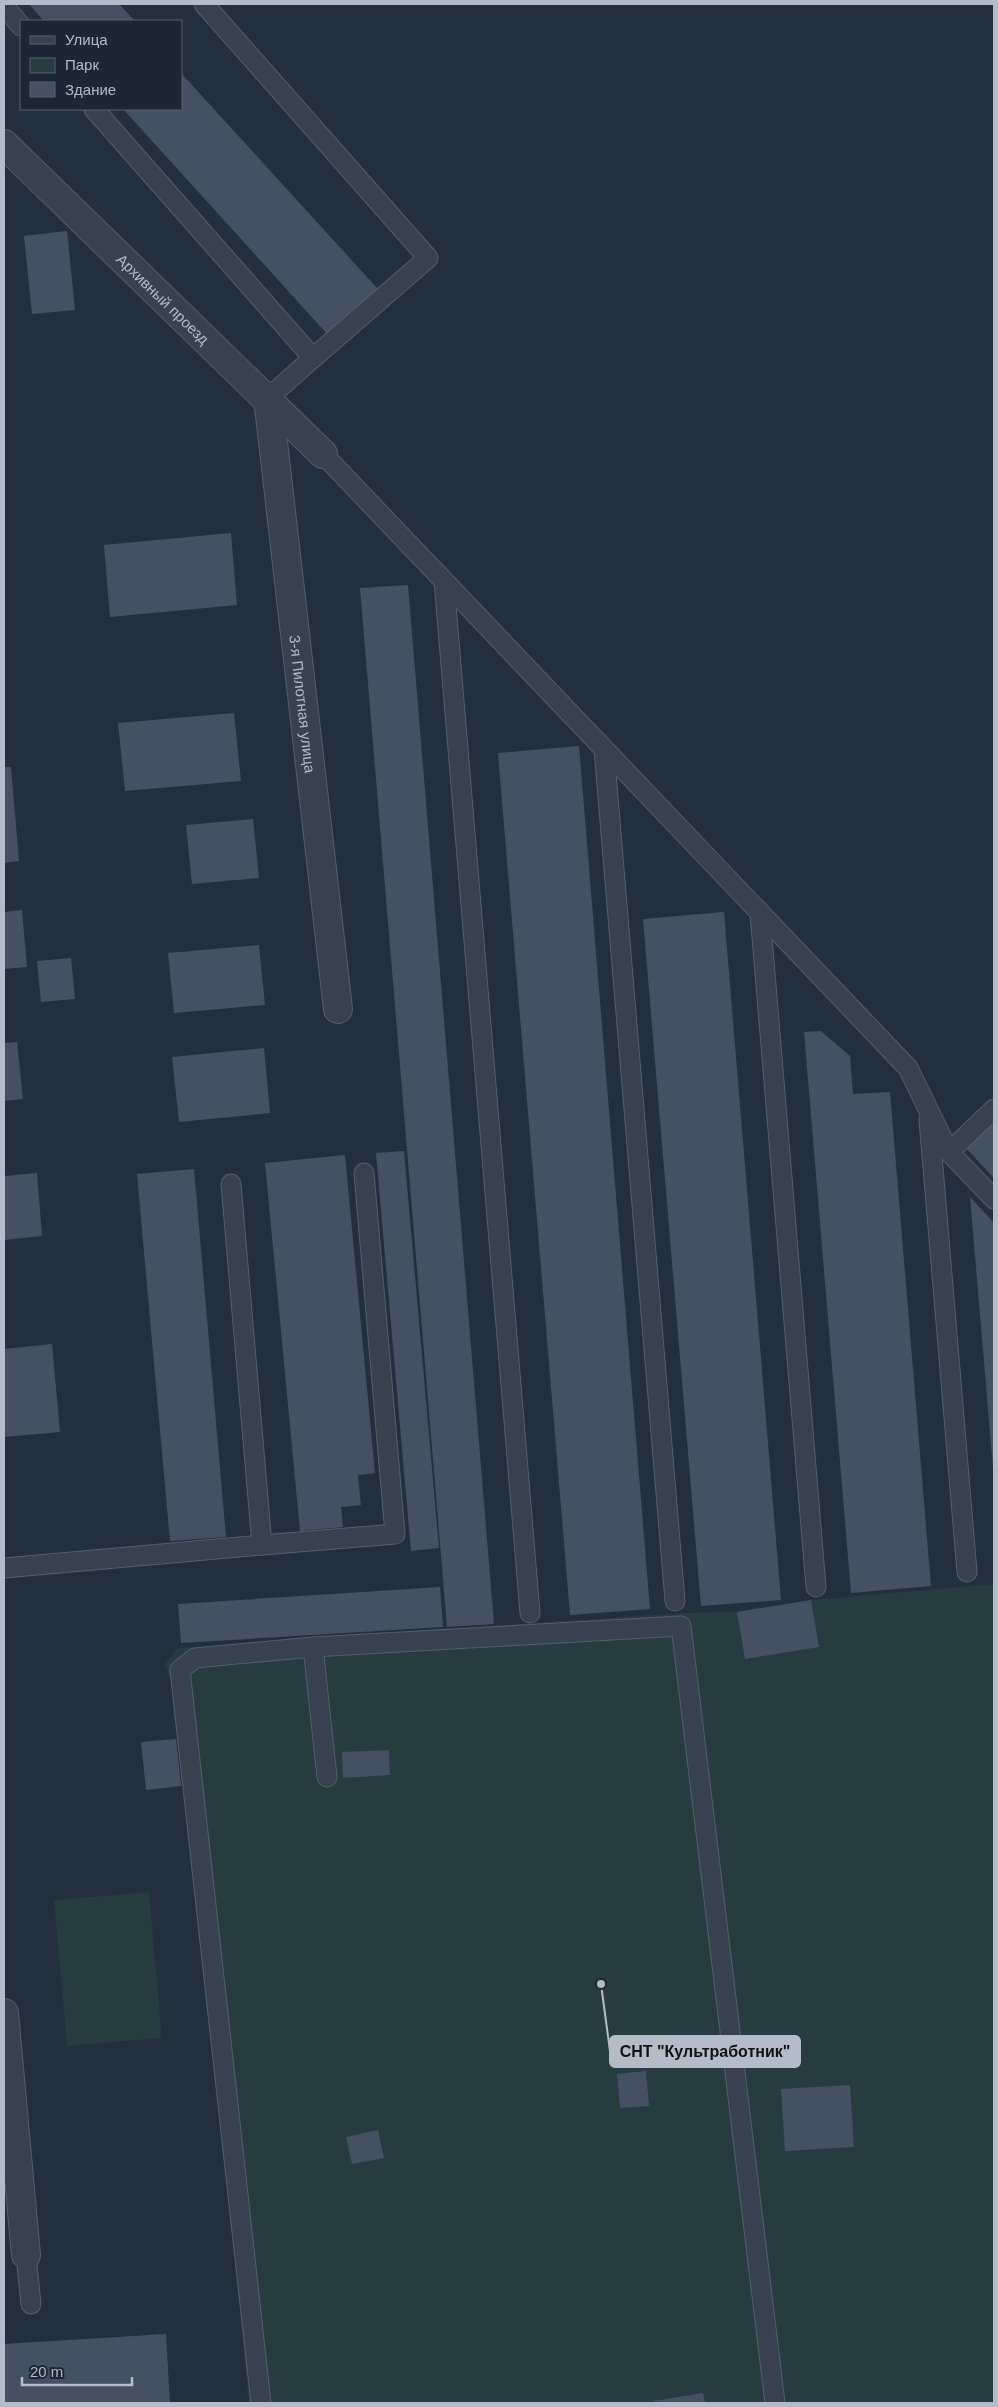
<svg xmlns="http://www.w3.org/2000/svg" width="998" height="2407" viewBox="0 0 998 2407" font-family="Arial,sans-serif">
	<rect width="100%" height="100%" fill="#242f3e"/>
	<!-- green -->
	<g fill="#263c3f">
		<polygon points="994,1584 994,2403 249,2403 179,1698 164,1665 178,1648 680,1613 737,1612 811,1600"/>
		<polygon points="149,1892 162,2038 67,2046 54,1900"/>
	</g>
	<!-- building -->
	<g fill="#455162">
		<polygon points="29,4 119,4 135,21 44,21"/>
		<polygon points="181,73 378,289 328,335 123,109 181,109"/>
		<polygon points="67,231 75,310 32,314 24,236"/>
		<polygon points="231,533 237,605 110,617 104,545"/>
		<polygon points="408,585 494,1624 447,1627 360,588"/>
		<polygon points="234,713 241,781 125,791 118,723"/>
		<polygon points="579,746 650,1609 570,1615 498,753"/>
		<polygon points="4,767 11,767 19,861 4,863"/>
		<polygon points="253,819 259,878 192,884 186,825"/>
		<polygon points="22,910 27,967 4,969 4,912"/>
		<polygon points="724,912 781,1600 701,1606 643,919"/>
		<polygon points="259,945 265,1005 174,1013 168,953"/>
		<polygon points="71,958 75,999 41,1002 37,961"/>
		<polygon points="821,1031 850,1056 853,1094 890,1092 931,1586 851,1593 804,1032"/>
		<polygon points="17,1042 23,1099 4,1101 4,1043"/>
		<polygon points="264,1048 270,1113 179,1122 172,1057"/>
		<polygon points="994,1119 994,1178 964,1146"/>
		<polygon points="404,1151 439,1548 411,1551 376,1153"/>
		<polygon points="345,1155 375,1473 358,1475 361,1505 341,1507 343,1527 300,1531 265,1163"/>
		<polygon points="194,1169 226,1537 170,1541 137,1174"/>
		<polygon points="37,1173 42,1236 4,1240 4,1176"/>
		<polygon points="970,1197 994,1223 994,1468 993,1468"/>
		<polygon points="52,1344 60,1432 4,1437 4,1349"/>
		<polygon points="440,1587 443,1627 181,1643 178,1604"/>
		<polygon points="811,1600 819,1647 745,1659 737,1612"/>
		<polygon points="176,1739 181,1786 146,1790 141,1742"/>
		<polygon points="389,1750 390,1775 343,1778 342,1752"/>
		<polygon points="646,2071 649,2106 620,2108 617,2074"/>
		<polygon points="850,2085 854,2147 785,2151 781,2089"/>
		<polygon points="378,2130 384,2158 352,2164 346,2137"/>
		<polygon points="166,2334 170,2403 4,2403 4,2344"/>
		<polygon points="703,2393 705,2403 654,2403 654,2401"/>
	</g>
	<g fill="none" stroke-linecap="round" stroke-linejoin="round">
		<!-- service casing -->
		<g stroke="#565f6c" stroke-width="21">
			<g id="service">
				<polyline points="4,6 21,26"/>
				<polyline points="94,109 313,358 428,258 204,4"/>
				<polyline points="268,398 313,358"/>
				<polyline points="323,454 908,1068 949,1152 994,1199"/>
				<polyline points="444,581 530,1613"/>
				<polyline points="604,749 675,1601"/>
				<polyline points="760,913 816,1587"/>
				<polyline points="929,1120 967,1572"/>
				<polyline points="949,1152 994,1109"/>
				<polyline points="231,1184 262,1545 395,1534 364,1173"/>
				<polyline points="4,1568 262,1545"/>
				<polyline points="313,1647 327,1777"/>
				<polyline points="26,2255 31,2304"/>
				<polyline points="261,2403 180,1670 195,1658 313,1647 681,1626 775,2403"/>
			</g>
		</g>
		<!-- minor casing -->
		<g stroke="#565f6c" stroke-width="30">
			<g id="minor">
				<path id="s1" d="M4 144 323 454"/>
				<path id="s2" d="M268 398 338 1009"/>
				<polyline points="4,2013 26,2255"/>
			</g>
		</g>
		<!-- service -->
		<use href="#service" stroke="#38414e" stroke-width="19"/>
		<!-- minor -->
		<use href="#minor" stroke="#38414e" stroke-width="28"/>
	</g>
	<g text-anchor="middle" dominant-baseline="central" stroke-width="4" stroke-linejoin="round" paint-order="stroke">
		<!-- street labels -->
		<g font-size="15" fill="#b4bcc9" stroke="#1d2633">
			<text stroke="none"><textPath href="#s1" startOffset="222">Архивный проезд</textPath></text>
			<text stroke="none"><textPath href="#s2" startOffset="308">3-я Пилотная улица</textPath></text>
		</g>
	</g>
	<!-- callouts -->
	<path fill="none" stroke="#b4bcc9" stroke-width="2" d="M601 1984L610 2051"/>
	<circle fill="#b4bcc9" stroke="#1d2633" stroke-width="2" cx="601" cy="1984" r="5"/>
	<rect fill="#b4bcc9" stroke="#b4bcc9" stroke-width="2" x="610" y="2036" width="190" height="31" rx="5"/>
	<g font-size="16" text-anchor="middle" font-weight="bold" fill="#111">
		<text x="705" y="2057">СНТ "Культработник"</text>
	</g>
	<!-- border -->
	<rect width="998" height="2407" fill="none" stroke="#b4bcc9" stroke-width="10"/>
	<!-- legend -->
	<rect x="20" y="20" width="162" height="90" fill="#1d2633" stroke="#59626f"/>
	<rect x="30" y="36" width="25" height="8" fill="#38414e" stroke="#59626f"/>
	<text x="65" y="45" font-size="15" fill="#b4bcc9">Улица</text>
	<rect x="30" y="58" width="25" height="15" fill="#263c3f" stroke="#59626f"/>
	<text x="65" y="70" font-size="15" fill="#b4bcc9">Парк</text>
	<rect x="30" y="82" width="25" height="15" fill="#455162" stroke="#59626f"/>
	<text x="65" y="95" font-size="15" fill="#b4bcc9">Здание</text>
	<!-- scale -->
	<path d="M22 2377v8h110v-8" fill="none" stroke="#b4bcc9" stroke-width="2.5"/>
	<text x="30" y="2377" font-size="15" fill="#b4bcc9" stroke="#1d2633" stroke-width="4" paint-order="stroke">20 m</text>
</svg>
